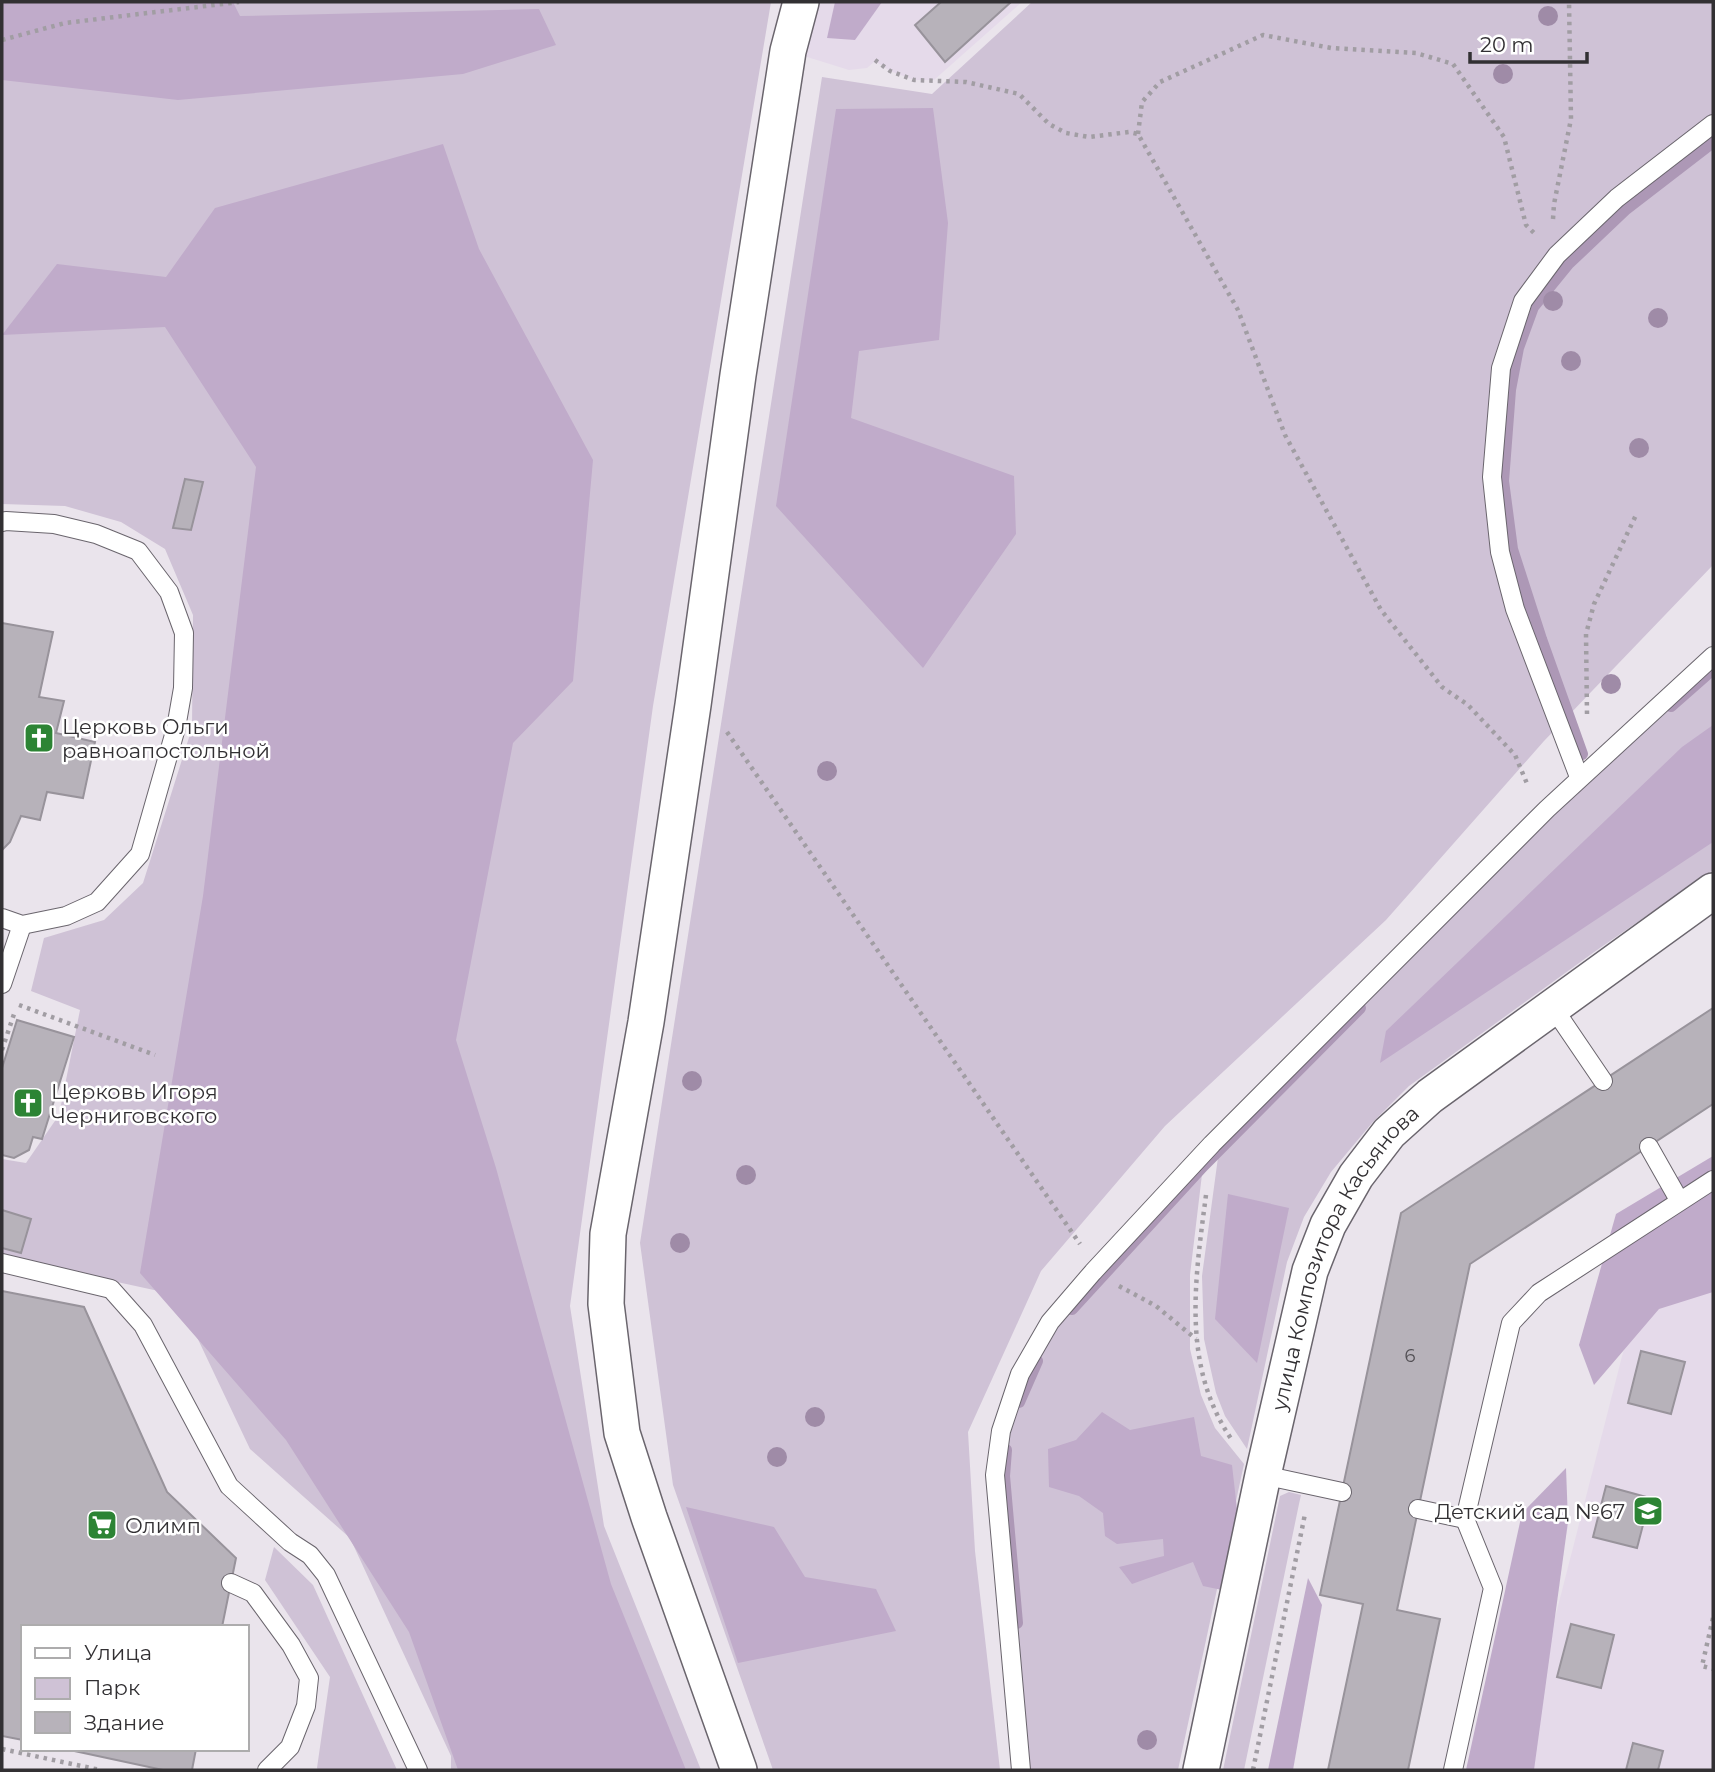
<svg xmlns="http://www.w3.org/2000/svg" width="1715" height="1772" viewBox="0 0 1715 1772" font-family="Montserrat,sans-serif">
	<rect width="100%" height="100%" fill="#eae4ec"/>
	<!-- built -->
	<g fill="#e5daea">
		<polygon points="801,2 1022,2 934,80 914,80 890,71 875,61 867,68 849,70 788,51"/>
		<polygon points="1713,1228 1713,1770 1516,1770 1649,1251"/>
	</g>
	<!-- green -->
	<g fill="#cfc2d6">
		<polygon points="2,2 771,2 653,706 570,1306 604,1526 701,1770 451,1770 451,1756 350,1538 250,1449 177,1295 2,1257 2,1159 26,1163 59,1115 80,1010 31,991 44,938 104,920 143,883 192,728 193,615 165,549 121,522 65,506 2,504"/>
		<polygon points="1032,2 1713,2 1713,565 1544,741 1386,920 1165,1126 1041,1271 968,1432 975,1551 1000,1770 773,1770 673,1485 640,1243 822,77 932,94"/>
		<polygon points="1713,669 1713,870 1597,950 1409,1086 1372,1123 1331,1172 1304,1217 1287,1262 1247,1449 1225,1416 1216,1393 1204,1339 1202,1276 1219,1150 1586,781"/>
		<polygon points="1203,1166 1190,1275 1190,1349 1201,1395 1215,1428 1244,1464 1178,1770 1029,1770 1004,1476 1008,1433 1029,1376 1055,1327"/>
		<polygon points="1289,1492 1301,1495 1299,1504 1244,1770 1223,1770 1280,1496"/>
		<polygon points="274,1547 313,1585 397,1770 318,1770 317,1768 330,1677 265,1580"/>
	</g>
	<!-- forest -->
	<g fill="#c0abca">
		<polygon points="2,2 233,2 240,16 539,9 556,45 463,74 178,100 2,80"/>
		<polygon points="835,2 882,2 855,40 827,38"/>
		<polygon points="933,108 948,223 939,340 859,351 851,418 1014,476 1016,534 923,668 776,506 836,109"/>
		<polygon points="443,144 479,249 593,460 573,681 513,743 456,1040 496,1168 611,1584 686,1770 458,1770 409,1632 286,1440 140,1273 203,896 256,467 165,327 2,335 57,264 166,277 215,208"/>
		<polygon points="1713,725 1713,842 1380,1063 1386,1031 1682,747"/>
		<polygon points="1713,1156 1713,1292 1659,1309 1594,1385 1579,1345 1616,1214"/>
		<polygon points="1228,1194 1289,1208 1257,1363 1215,1319"/>
		<polygon points="1102,1412 1130,1430 1194,1417 1201,1456 1232,1465 1238,1518 1222,1590 1203,1586 1193,1562 1132,1584 1119,1567 1164,1556 1163,1539 1117,1544 1105,1536 1103,1513 1079,1496 1049,1487 1048,1449 1076,1440"/>
		<polygon points="1566,1468 1568,1522 1534,1770 1466,1770 1522,1513"/>
		<polygon points="686,1507 774,1527 805,1577 876,1589 896,1631 738,1663"/>
		<polygon points="1308,1578 1322,1605 1293,1770 1268,1770"/>
	</g>
	<g fill="none" stroke-linecap="round" stroke-linejoin="round">
		<!-- stream -->
		<g stroke="#ad98b6" stroke-width="12">
			<polyline points="1671,706 1713,669"/>
			<polyline points="1582,754 1541,639 1512,549 1503,481 1510,390 1518,348 1533,307 1568,264 1626,209 1713,142"/>
			<polyline points="1072,1309 1203,1166 1360,1008"/>
			<polyline points="1019,1402 1037,1361"/>
			<polyline points="1006,1450 1004,1476 1017,1623"/>
		</g>
	</g>
	<!-- building -->
	<g fill="#b7b2ba" stroke="#98939b" stroke-width="2">
		<polygon points="941,2 1011,2 945,62 915,25"/>
		<polygon points="185,479 203,482 191,530 173,528"/>
		<polygon points="2,623 53,632 39,697 64,701 56,733 95,742 83,798 47,792 40,820 21,816 10,842 2,850"/>
		<polygon points="1713,1008 1713,1104 1470,1264 1397,1610 1440,1619 1408,1770 1328,1770 1363,1604 1320,1595 1401,1213"/>
		<polygon points="17,1020 74,1037 42,1139 33,1137 29,1150 14,1158 2,1155 2,1068"/>
		<polygon points="2,1210 31,1219 21,1253 2,1248"/>
		<polygon points="2,1291 84,1307 167,1492 236,1558 222,1627 23,1627 23,1740 2,1736"/>
		<polygon points="1641,1351 1685,1362 1671,1414 1628,1403"/>
		<polygon points="1606,1486 1650,1498 1637,1548 1593,1537"/>
		<polygon points="1571,1624 1614,1635 1601,1688 1557,1677"/>
		<polygon points="1633,1743 1663,1751 1658,1770 1626,1770"/>
		<polygon points="65,1749 196,1749 192,1770 163,1770"/>
	</g>
	<g fill="none" stroke-linecap="round" stroke-linejoin="round">
		<!-- lane casing -->
		<g stroke="#6a656d" stroke-width="20">
			<g id="lane">
				<polyline points="2,522 6,521 54,524 96,534 138,551 169,592 184,633 183,688 176,728 140,854 97,902 66,916 22,925 2,918"/>
				<polyline points="1579,777 1515,609 1500,552 1492,477 1501,368 1523,301 1557,255 1617,198 1713,124"/>
				<polyline points="2,984 22,925"/>
				<polyline points="1552,1006 1603,1081"/>
				<polyline points="1649,1147 1679,1200"/>
				<polyline points="2,1263 111,1289 143,1325 229,1486 290,1542 310,1555 326,1575 418,1770"/>
				<polyline points="1263,1475 1342,1492"/>
				<polyline points="1418,1509 1465,1519"/>
				<polyline points="231,1583 253,1593 291,1645 309,1678 306,1706 290,1747 267,1770"/>
				<polyline points="1021,1770 995,1475 1001,1431 1020,1374 1050,1322 1093,1272 1212,1144 1547,809 1713,656"/>
				<polyline points="1453,1770 1493,1588 1465,1519 1511,1323 1539,1293 1713,1180"/>
			</g>
		</g>
		<!-- street casing -->
		<g stroke="#6a656d" stroke-width="38">
			<g id="street">
				<polyline points="739,1770 649,1517 622,1433 606,1304 608,1234 646,1022 693,705 738,375 788,51 801,2"/>
				<path id="s1" d="M1201 1770 1263 1475 1310 1271 1328 1225 1356 1176 1389 1133 1430 1096 1713 891"/>
			</g>
		</g>
		<!-- path -->
		<g stroke="#a19da3" stroke-width="4.5" stroke-dasharray="3.5 5" stroke-linecap="butt">
			<polyline points="2,40 65,23 239,2"/>
			<polyline points="875,60 890,71 914,80 966,82 1019,94 1049,124 1066,133 1089,137 1129,132 1138,134 1238,310 1285,435 1381,610 1442,687 1468,705 1515,755 1528,786"/>
			<polyline points="1138,134 1142,102 1160,82 1263,35 1331,48 1416,53 1453,64 1504,137 1526,225 1536,235"/>
			<polyline points="1553,219 1554,204 1571,119 1569,2"/>
			<polyline points="1587,714 1586,634 1594,604 1636,515"/>
			<polyline points="727,732 1080,1244"/>
			<polyline points="19,1005 155,1055"/>
			<polyline points="2,1050 15,1011"/>
			<path d="M1206 1195C1195 1280 1181 1366 1232 1440"/>
			<polyline points="1119,1286 1156,1306 1196,1339"/>
			<polyline points="1713,1618 1702,1666 1713,1669"/>
			<polyline points="2,1749 100,1770"/>
			<polyline points="1253,1770 1305,1514"/>
		</g>
		<!-- lane -->
		<use href="#lane" stroke="#fff" stroke-width="18"/>
		<!-- street -->
		<use href="#street" stroke="#fff" stroke-width="35"/>
	</g>
	<!-- trees -->
	<g fill="#9f8ba7">
		<circle cx="1548" cy="16" r="10"/>
		<circle cx="1503" cy="74" r="10"/>
		<circle cx="1553" cy="301" r="10"/>
		<circle cx="1658" cy="318" r="10"/>
		<circle cx="1571" cy="361" r="10"/>
		<circle cx="1639" cy="448" r="10"/>
		<circle cx="1611" cy="684" r="10"/>
		<circle cx="827" cy="771" r="10"/>
		<circle cx="692" cy="1081" r="10"/>
		<circle cx="746" cy="1175" r="10"/>
		<circle cx="680" cy="1243" r="10"/>
		<circle cx="815" cy="1417" r="10"/>
		<circle cx="777" cy="1457" r="10"/>
		<circle cx="1147" cy="1740" r="10"/>
	</g>
	<!-- icons -->
	<defs>
		<g id="church-square" transform="scale(1.575)"><rect x="-9" y="-9" width="18" height="18" rx="4" fill="#2c8434" stroke="#fff"/><path d="M-1.2-6h2.4v3.5h3.3v2.4h-3.3V6h-2.4V-.1h-3.3v-2.4h3.3Z" fill="#fff"/></g>
		<g id="school-square" transform="scale(1.575)"><rect x="-9" y="-9" width="18" height="18" rx="4" fill="#2c8434" stroke="#fff"/><path d="M0-5L7-2L0 1L-7-2ZM-4 1L0 2.5L4 1V4Q0 6-4 4Z" fill="#fff"/></g>
		<g id="supermarket-square" transform="scale(1.575)"><rect x="-9" y="-9" width="18" height="18" rx="4" fill="#2c8434" stroke="#fff"/><path d="M-6-5.5h2.5l.6 2H6L4.5 2H-2.5L-4.4-4H-6ZM-1.5 3.2a1.3 1.3 0 1 0 .1 0ZM3 3.2a1.3 1.3 0 1 0 .1 0Z" fill="#fff"/></g>
	</defs>
	<g fill-rule="evenodd">
		<use href="#church-square" x="39" y="738"/>
		<use href="#church-square" x="28" y="1103"/>
		<use href="#school-square" x="1648" y="1511"/>
		<use href="#supermarket-square" x="102" y="1525"/>
	</g>
	<g text-anchor="middle" dominant-baseline="central" stroke-width="5" stroke-linejoin="round" paint-order="stroke">
		<!-- number labels -->
		<g font-size="18" fill="#535055">
			<text x="1410" y="1356">6</text>
		</g>
		<!-- poi labels -->
		<g font-size="21" fill="#323033" stroke="#fff" text-anchor="start">
			<text x="62" y="726">Церковь Ольги<tspan x="62" dy="24">равноапостольной</tspan></text>
			<text x="51" y="1091">Церковь Игоря<tspan x="51" dy="24">Черниговского</tspan></text>
			<text x="1625" y="1511" text-anchor="end">Детский сад №67</text>
			<text x="125" y="1525">Олимп</text>
		</g>
		<!-- street labels -->
		<g font-size="21" fill="#323033" stroke="#fff">
			<text stroke="none"><textPath href="#s1" startOffset="537">улица Композитора Касьянова</textPath></text>
		</g>
	</g>
	<!-- border -->
	<rect width="1715" height="1772" fill="none" stroke="#323033" stroke-width="7"/>
	<!-- legend -->
	<rect x="21" y="1625" width="228" height="126" fill="#ffffff" stroke="#adacad" stroke-width="2"/>
	<rect x="35" y="1648" width="35" height="10" fill="#ffffff" stroke="#adacad" stroke-width="2"/>
	<text x="84" y="1660" font-size="21" fill="#323033">Улица</text>
	<rect x="35" y="1678" width="35" height="21" fill="#cfc2d6" stroke="#adacad" stroke-width="2"/>
	<text x="84" y="1695" font-size="21" fill="#323033">Парк</text>
	<rect x="35" y="1712" width="35" height="21" fill="#b7b2ba" stroke="#adacad" stroke-width="2"/>
	<text x="84" y="1730" font-size="21" fill="#323033">Здание</text>
	<!-- scale -->
	<path d="M1470 52v10h117v-10" fill="none" stroke="#323033" stroke-width="3.5"/>
	<text x="1480" y="52" font-size="21" fill="#323033" stroke="#ffffff" stroke-width="5" paint-order="stroke">20 m</text>
</svg>
